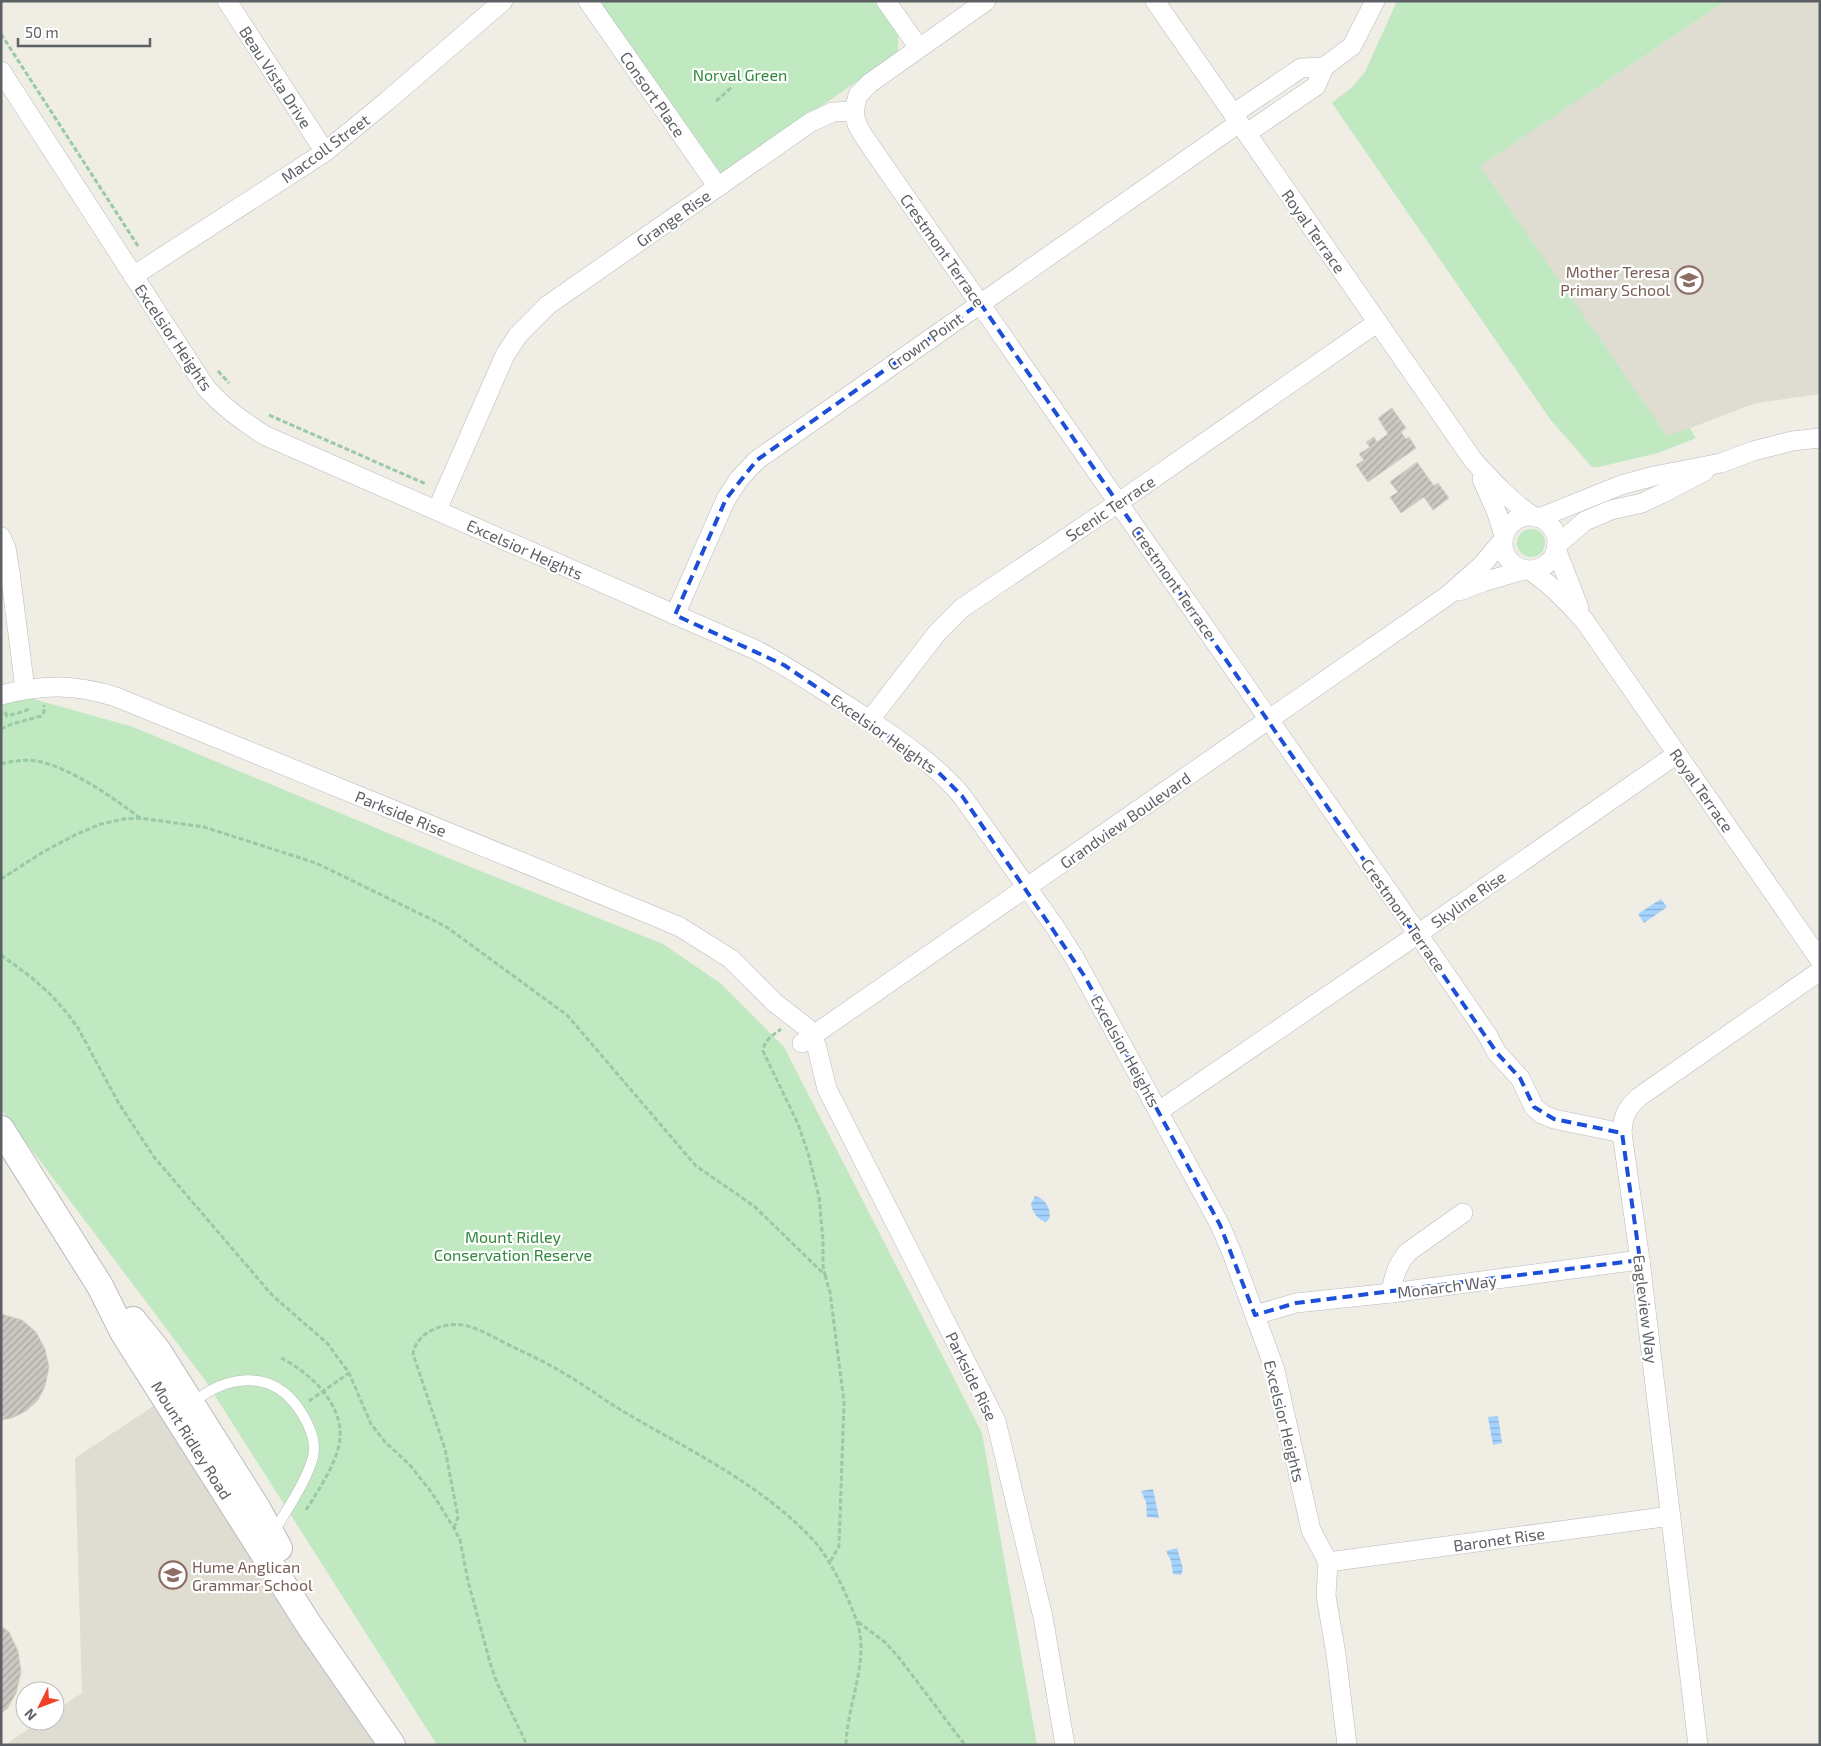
<svg xmlns="http://www.w3.org/2000/svg" width="1821" height="1746" viewBox="0 0 1821 1746" font-family="'Exo 2',sans-serif">
	<defs>
		<pattern id="water-rules" width="6" height="5" patternUnits="userSpaceOnUse" patternTransform="scale(1.25)"><rect width="6" height="5" fill="#a5d3ff"/><path d="M0 2.5h6" fill="none" stroke="#8aafd2"/></pattern>
		<pattern id="building-hatch" width="6" height="6" patternUnits="userSpaceOnUse" patternTransform="scale(1.25)"><rect width="6" height="6" fill="#cac8c1"/><path d="M-1 1l2-2M0 6l6-6M5 7l2-2" fill="none" stroke="#a7a6a0"/></pattern>
	</defs>
	<rect width="100%" height="100%" fill="#efede4"/>
	<!-- education -->
	<g fill="#dfddd2">
		<polygon points="1726,1 1820,1 1820,394 1756,403 1667,437 1480,166"/>
		<polygon points="155,1405 379,1745 5,1745 40,1721 55,1721 55,1711 82,1693 75,1458"/>
	</g>
	<!-- green -->
	<g fill="#c0e8c1">
		<polygon points="599,1 874,1 898,35 898,53 722,175"/>
		<polygon points="1397,1 1726,1 1480,166 1667,436 1690,428 1696,438 1658,453 1599,467 1592,467 1550,419 1332,103 1352,87 1365,72"/>
		<circle cx="1531" cy="543" r="14"/>
		<polygon points="30,698 133,727 448,858 663,944 720,983 784,1047 982,1433 1037,1745 437,1745 205,1380 1,1109 1,705"/>
	</g>
	<!-- water -->
	<g fill="url(#water-rules)">
		<polygon points="1661,899 1667,907 1644,923 1638,914"/>
		<path d="M1035 1196C1045 1198 1052 1210 1049 1219L1046 1222C1038 1220 1032 1212 1031 1204Z"/>
		<polygon points="1498,1416 1502,1443 1493,1445 1488,1417"/>
		<polygon points="1153,1489 1159,1518 1147,1517 1146,1502 1141,1491"/>
		<polygon points="1177,1548 1183,1569 1181,1575 1173,1574 1171,1561 1166,1551"/>
	</g>
	<!-- building -->
	<g fill="url(#building-hatch)" stroke="#d4d0c2">
		<polygon points="1392,408 1406,428 1401,432 1406,439 1409,437 1416,448 1368,482 1356,465 1364,460 1359,454 1370,447 1366,442 1374,437 1377,442 1388,434 1378,418"/>
		<polygon points="1417,462 1434,486 1438,483 1449,498 1433,510 1424,497 1401,513 1390,497 1398,492 1390,482"/>
		<polygon points="1,1314 22,1320 36,1332 45,1349 49,1367 45,1386 38,1400 26,1411 12,1418 1,1420"/>
		<polygon points="1,1626 9,1632 18,1651 21,1672 16,1693 7,1709 1,1713"/>
	</g>
	<g fill="none" stroke-linecap="round" stroke-linejoin="round">
		<!-- lane casing -->
		<g stroke="#b7babf" stroke-width="11">
			<path id="lane" d="M191 1404C226 1375 271 1368 299 1409 307 1421 314 1434 314 1448 315 1469 284 1514 273 1533"/>
		</g>
		<!-- street casing -->
		<g stroke="#b7babf" stroke-width="20">
			<g id="street">
				<polyline points="227,1 325,152"/>
				<polyline points="588,1 718,187"/>
				<polyline points="886,1 919,48"/>
				<path d="M1155 1 1473 460C1493 482 1509 500 1534 517"/>
				<path d="M1 71 206 388C224 408 243 422 266 436L756 650C789 667 820 688 851 708 890 734 932 760 962 796L1055 927 1074 957 1200 1188 1220 1225 1232 1253 1275 1370 1311 1530 1328 1562 1326 1596 1336 1654 1347 1745"/>
				<path d="M854 111C855 125 863 135 871 147L1418 934 1488 1036 1497 1053 1520 1078 1534 1107 1542 1114 1554 1119 1622 1133"/>
				<polyline points="1233,114 1301,68 1324,67"/>
				<polyline points="1247,133 1316,86 1324,67 1352,46 1375,1"/>
				<polyline points="133,276 325,152 387,101 503,1"/>
				<polyline points="1482,479 1497,513 1504,536"/>
				<polyline points="437,510 505,355 518,335 548,305 811,122 833,112 854,111 858,95 870,83 986,1"/>
				<circle cx="1530" cy="543" r="27"/>
				<polyline points="1539,518 1621,485 1654,476 1721,463 1753,451 1792,441 1820,438"/>
				<polyline points="1,537 6,548 10,572 25,689"/>
				<polyline points="1557,545 1585,521 1611,510 1642,503 1663,493 1705,471"/>
				<polyline points="1556,549 1579,608"/>
				<path d="M1529 570C1551 584 1567 602 1584 620L1820 960"/>
				<polyline points="1459,591 1483,582 1524,570"/>
				<polyline points="675,615 726,499 739,479 757,460 1239,123"/>
				<path d="M1 695C43 684 75 684 116 697L649 914 680 927 731 959 775 1003 806 1027 812 1036 817 1048 827 1089 996 1421 1043 1617 1065 1745"/>
				<polyline points="869,721 937,633 962,608 1118,503 1378,322"/>
				<polyline points="802,1043 1447,596 1482,565 1503,540"/>
				<polyline points="1159,1111 1402,945 1677,754"/>
				<path d="M1391 1293C1393 1277 1397 1264 1408 1252L1463 1213"/>
				<polyline points="1255,1315 1296,1303 1391,1293 1640,1260"/>
				<polyline points="1328,1562 1671,1516"/>
				<path d="M1698 1745 1640 1260 1622 1133C1623 1115 1626 1109 1639 1097L1820 971"/>
			</g>
		</g>
		<!-- secondary casing -->
		<g stroke="#b8bbc1" stroke-width="28">
			<g id="secondary">
				<polyline points="1,1129 100,1286 123,1332 309,1625 392,1745"/>
				<polyline points="133,1320 158,1351 257,1508 279,1548"/>
			</g>
		</g>
		<!-- path -->
		<g stroke="#98c9a8" stroke-width="3" stroke-dasharray="5 2.5" stroke-linecap="butt">
			<polyline points="1,34 138,246"/>
			<polyline points="716,101 732,87"/>
			<polyline points="218,371 229,383"/>
			<polyline points="269,415 426,484"/>
			<polyline points="5,712 7,716 25,711 30,708"/>
			<polyline points="1,729 12,724 41,716 44,712 44,705"/>
			<path d="M1 764C13 761 24 759 36 761 68 766 114 798 140 818"/>
			<path d="M1 879 43 852 77 834 101 824 124 819 140 818 204 827 316 863 445 926 567 1015 696 1166 754 1206 825 1275 823 1266V1240L819 1197 808 1153 798 1124 763 1051C764 1040 773 1035 781 1029"/>
			<polyline points="1,955 31,977 50,994 67,1013 78,1028 118,1102 154,1157 272,1295 328,1344 349,1373 371,1424 385,1442 409,1464 432,1493 454,1528 460,1540 468,1581 491,1666 497,1683 527,1745"/>
			<polyline points="825,1275 830,1292 844,1402 839,1546 830,1562"/>
			<path d="M281 1358C309 1372 342 1402 340 1437 339 1460 318 1491 306 1510"/>
			<polyline points="309,1401 349,1373"/>
			<path d="M454 1528 458 1517 445 1449 413 1354C416 1332 444 1322 463 1325 478 1328 491 1336 505 1343 525 1353 546 1362 565 1374 586 1386 605 1401 626 1413 692 1452 763 1485 815 1542 831 1560 849 1599 857 1622 870 1660 847 1704 846 1745"/>
			<polyline points="858,1622 886,1643 900,1659 965,1745"/>
		</g>
		<!-- lane -->
		<use href="#lane" stroke="#fff" stroke-width="10"/>
		<!-- street -->
		<use href="#street" stroke="#fff" stroke-width="19"/>
		<!-- secondary -->
		<use href="#secondary" stroke="#fff" stroke-width="26"/>
	</g>
	<!-- marked area -->
	<path fill="none" stroke="#1d4ed8" stroke-width="4" stroke-dasharray="10 6" stroke-linejoin="round" d="M980 303 1497 1053 1520 1078 1534 1107 1554 1119 1622 1133 1640 1260 1296 1303 1255 1315 1220 1225 1085 977 962 796 930 764 784 665 675 615 726 499 757 460Z"/>
	<!-- icons -->
	<defs>
		<g id="school-ring" transform="scale(1.4375)"><circle r="9.5" fill="#fff" stroke="#8d6e63" stroke-width="1.5"/><path d="M0-5L7-2L0 1L-7-2ZM-4 1L0 2.5L4 1V4Q0 6-4 4Z" fill="#8d6e63"/></g>
	</defs>
	<g fill-rule="evenodd">
		<use href="#school-ring" x="1689" y="280"/>
		<use href="#school-ring" x="173" y="1575"/>
	</g>
	<g text-anchor="middle" dominant-baseline="central" stroke-width="4.5" stroke-linejoin="round" paint-order="stroke">
		<!-- park labels -->
		<g font-size="16" fill="#31873a" stroke="#fff">
			<text x="740" y="74">Norval Green</text>
			<text x="513" y="1236">Mount Ridley<tspan x="513" dy="18">Conservation Reserve</tspan></text>
		</g>
		<!-- street labels -->
		<g font-size="16" fill="#5c6065" stroke="#fff">
			<text transform="translate(276 77) rotate(57)">Beau Vista Drive</text>
			<text transform="translate(653 94) rotate(55)">Consort Place</text>
			<text transform="translate(325 148) rotate(-36)">Maccoll Street</text>
			<text transform="translate(673 218) rotate(-35)">Grange Rise</text>
			<text transform="translate(1314 231) rotate(55)">Royal Terrace</text>
			<text transform="translate(943 250) rotate(55)">Crestmont Terrace</text>
			<text transform="translate(174 337) rotate(56)">Excelsior Heights</text>
			<text transform="translate(925 341) rotate(-35)">Crown Point</text>
			<text transform="translate(1110 508) rotate(-34)">Scenic Terrace</text>
			<text transform="translate(525 549) rotate(24)">Excelsior Heights</text>
			<text transform="translate(1174 582) rotate(55)">Crestmont Terrace</text>
			<text transform="translate(884 733) rotate(35)">Excelsior Heights</text>
			<text transform="translate(1702 790) rotate(55)">Royal Terrace</text>
			<text transform="translate(401 813) rotate(22)">Parkside Rise</text>
			<text transform="translate(1125 820) rotate(-35)">Grandview Boulevard</text>
			<text transform="translate(1468 899) rotate(-35)">Skyline Rise</text>
			<text transform="translate(1404 915) rotate(55)">Crestmont Terrace</text>
			<text transform="translate(1126 1051) rotate(61)">Excelsior Heights</text>
			<text transform="translate(1447 1286) rotate(-7)">Monarch Way</text>
			<text transform="translate(1646 1309) rotate(83)">Eagleview Way</text>
			<text transform="translate(972 1376) rotate(64)">Parkside Rise</text>
			<text transform="translate(1285 1421) rotate(76)">Excelsior Heights</text>
			<text transform="translate(192 1440) rotate(58)">Mount Ridley Road</text>
			<text transform="translate(1499 1539) rotate(-8)">Baronet Rise</text>
		</g>
		<!-- education labels -->
		<g font-size="16" fill="#785e54" stroke="#fff" text-anchor="end">
			<text x="1670" y="271">Mother Teresa<tspan x="1670" dy="18">Primary School</tspan></text>
			<text x="192" y="1566" text-anchor="start">Hume Anglican<tspan x="192" dy="18">Grammar School</tspan></text>
		</g>
	</g>
	<!-- border -->
	<rect width="1821" height="1746" fill="none" stroke="#5c6065" stroke-width="5"/>
	<!-- north arrow -->
	<g transform="translate(40 1706) rotate(228)"><circle r="24" fill="#ffffff" stroke="#bebfc1"/>
	<path d="M0-4L9 19L0 12L-9 19Z" fill="#f14229"/>
	<text y="-8" font-size="14" font-weight="bold" text-anchor="middle" fill="#5c6065">N</text>
	</g>
	<!-- scale -->
	<path d="M18 38v8h132v-8" fill="none" stroke="#5c6065" stroke-width="2.5"/>
	<text x="25" y="38" font-size="15" fill="#5c6065" stroke="#ffffff" stroke-width="4" paint-order="stroke">50 m</text>
</svg>
